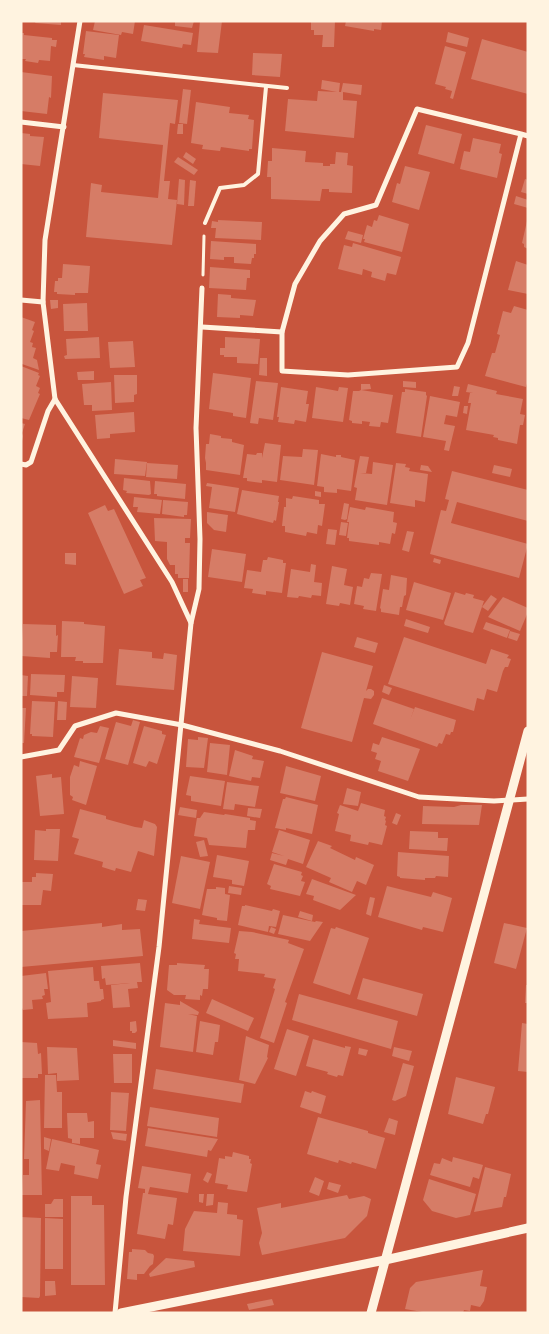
<svg xmlns="http://www.w3.org/2000/svg" width="549" height="1334" viewBox="0 0 549 1334" font-family="'Space Grotesk',sans-serif">
	<rect width="100%" height="100%" fill="#c8553d"/>
	<!-- building -->
	<g fill="#d67c66">
		<polygon points="36,21 61,21 61,25 35,23"/>
		<polygon points="95,21 135,21 133,34 122,32 121,35 93,30"/>
		<polygon points="175,21 194,21 192,28 175,26"/>
		<polygon points="200,21 222,21 218,53 197,52"/>
		<polygon points="311,21 335,21 334,47 322,47 323,35 314,35 314,30 311,30"/>
		<polygon points="346,21 382,21 381,30 374,29 374,31 345,26"/>
		<polygon points="144,25 193,33 191,45 183,44 182,48 141,41"/>
		<polygon points="86,31 119,35 116,58 104,56 104,60 84,57 85,54 83,54"/>
		<polygon points="448,32 469,38 467,47 446,42"/>
		<polygon points="21,33 24,33 24,35 52,38 52,40 57,40 56,47 51,46 50,61 39,60 38,63 25,61 26,59 21,59"/>
		<polygon points="482,39 528,52 528,94 471,79"/>
		<polygon points="445,46 466,52 453,99 450,98 452,91 445,89 446,87 435,84"/>
		<polygon points="253,53 282,54 280,77 252,75"/>
		<polygon points="21,72 52,76 51,98 49,97 47,114 21,111"/>
		<polygon points="322,80 340,83 339,92 341,92 343,83 362,85 361,95 343,92 343,100 357,101 354,138 285,131 288,99 317,101 318,91 337,92 321,89"/>
		<polygon points="183,89 191,90 187,124 179,123"/>
		<polygon points="103,93 178,100 175,124 170,123 164,181 170,181 168,199 177,200 172,245 86,237 91,183 102,185 101,192 158,198 163,145 99,138"/>
		<polygon points="196,102 230,107 229,113 249,115 248,119 254,120 252,149 249,149 249,151 221,147 220,151 202,149 203,145 191,143"/>
		<polygon points="178,124 183,124 183,134 177,134"/>
		<polygon points="426,125 462,134 454,164 418,154"/>
		<polygon points="21,133 30,134 30,136 44,137 40,166 21,164"/>
		<polygon points="473,138 501,144 499,153 502,154 497,178 460,169 464,151 470,152"/>
		<polygon points="272,148 306,151 305,162 323,163 323,166 330,166 330,164 335,164 336,152 348,153 347,165 353,166 352,193 329,192 329,189 322,189 320,201 271,199 271,177 267,177 268,161 272,161"/>
		<polygon points="186,152 196,159 193,164 183,157"/>
		<polygon points="178,157 198,170 194,175 174,162"/>
		<polygon points="405,166 430,172 419,210 392,202 397,183 400,184"/>
		<polygon points="179,179 185,180 184,205 177,204"/>
		<polygon points="525,179 528,180 528,194 521,192"/>
		<polygon points="190,180 196,181 194,206 188,206"/>
		<polygon points="516,196 528,200 528,208 514,204"/>
		<polygon points="379,215 409,224 402,252 364,242 365,239 363,239 367,225 372,227 374,220 377,221"/>
		<polygon points="218,220 262,222 261,240 215,238 216,228 211,228 212,221 218,222"/>
		<polygon points="527,221 528,221 528,249 524,247 524,244 522,243"/>
		<polygon points="348,231 363,235 361,243 345,239"/>
		<polygon points="211,241 256,244 256,254 254,254 254,258 252,258 251,264 234,263 234,257 224,257 224,260 210,259"/>
		<polygon points="353,243 401,257 396,275 387,273 385,281 371,277 372,272 363,269 362,275 338,269 344,245 352,247"/>
		<polygon points="516,261 528,265 528,294 508,290"/>
		<polygon points="63,264 90,266 88,293 75,293 75,295 57,294 57,292 54,292 55,281 58,281 58,278 62,278"/>
		<polygon points="210,267 250,270 250,278 247,278 246,290 209,288"/>
		<polygon points="218,294 231,295 231,298 256,300 253,316 240,315 240,318 217,317"/>
		<polygon points="50,300 58,300 58,308 51,309"/>
		<polygon points="87,303 88,331 64,331 63,304"/>
		<polygon points="514,306 528,310 528,380 526,387 485,376 492,353 495,353 500,335 497,334 503,311 511,313"/>
		<polygon points="21,317 35,322 32,330 34,331 30,342 33,343 32,347 36,348 33,358 37,360 39,370 22,364"/>
		<polygon points="99,337 100,358 65,359 64,356 67,355 66,339"/>
		<polygon points="225,337 260,339 258,364 237,363 237,357 224,357 224,355 220,355 220,348 225,348"/>
		<polygon points="133,341 135,367 110,368 108,342"/>
		<polygon points="260,358 267,358 267,376 259,375"/>
		<polygon points="21,366 39,373 38,375 40,376 36,386 40,388 38,393 40,394 29,420 21,418"/>
		<polygon points="94,371 94,380 78,380 77,372"/>
		<polygon points="213,373 251,378 246,418 233,416 233,413 209,409"/>
		<polygon points="114,375 137,375 137,394 134,395 134,402 115,403"/>
		<polygon points="256,381 278,383 273,420 259,418 258,424 250,423"/>
		<polygon points="403,381 416,382 416,388 403,387"/>
		<polygon points="111,382 112,410 92,411 92,405 84,405 82,384"/>
		<polygon points="361,384 370,384 371,389 361,390 393,395 388,423 381,422 380,427 369,426 370,422 362,421 362,424 352,423 352,421 349,420 353,391 359,391 361,390"/>
		<polygon points="468,384 497,391 496,394 523,399 520,414 525,415 523,425 520,425 517,444 498,440 498,438 493,437 494,435 466,430 471,403 468,403 470,393 473,393 466,392"/>
		<polygon points="454,386 460,387 458,396 452,396"/>
		<polygon points="281,387 308,391 306,404 309,404 306,422 295,420 294,424 278,422 279,417 277,417"/>
		<polygon points="316,387 338,391 339,387 348,388 343,422 312,418"/>
		<polygon points="405,389 426,392 426,395 427,396 421,437 396,433 402,392 405,392"/>
		<polygon points="430,396 460,402 457,417 446,415 444,424 455,426 449,451 444,450 446,441 423,437"/>
		<polygon points="464,406 468,406 467,414 463,413"/>
		<polygon points="134,412 135,432 110,434 110,438 97,439 95,415"/>
		<polygon points="21,423 25,424 22,433 23,436 22,441"/>
		<polygon points="210,434 221,436 221,438 232,439 232,442 244,445 240,475 206,470 206,463 205,458 206,444 209,444"/>
		<polygon points="265,443 281,445 277,482 262,480 262,483 247,481 247,478 243,478 247,454 256,455 257,453 262,453 262,458"/>
		<polygon points="303,449 318,450 314,485 280,480 283,456 302,457"/>
		<polygon points="321,454 336,457 336,455 341,455 341,457 355,460 351,491 337,489 337,493 324,492 324,487 317,486"/>
		<polygon points="360,456 369,457 366,473 360,473 372,474 373,462 393,465 387,505 355,500 357,488 354,487"/>
		<polygon points="115,459 147,462 145,476 114,474"/>
		<polygon points="147,463 178,465 177,479 146,477"/>
		<polygon points="396,463 406,464 405,467 410,468 409,471 428,474 425,502 415,500 415,507 390,503"/>
		<polygon points="421,465 428,466 432,472 420,470"/>
		<polygon points="494,465 512,469 510,477 492,473"/>
		<polygon points="452,471 528,490 528,521 457,502 451,523 528,544 519,578 430,554 441,510 446,511 449,500 445,499"/>
		<polygon points="124,478 150,481 151,494 149,495 126,493 127,491 123,490"/>
		<polygon points="155,481 186,484 185,499 157,496 157,494 154,494"/>
		<polygon points="207,483 239,488 235,512 209,508 212,487 206,486"/>
		<polygon points="242,490 279,496 278,502 279,502 276,521 274,520 273,523 237,514"/>
		<polygon points="315,491 321,492 321,497 315,496"/>
		<polygon points="293,496 319,500 319,504 325,504 322,526 318,525 317,534 307,532 306,536 285,532 285,526 282,526 284,507 286,507 286,498 292,499"/>
		<polygon points="134,497 162,500 160,514 137,512 138,507 133,507"/>
		<polygon points="163,500 188,502 187,515 184,515 184,517 162,514"/>
		<polygon points="344,503 349,504 347,519 345,520 341,519"/>
		<polygon points="105,505 108,511 114,509 146,578 140,580 143,586 124,594 88,513"/>
		<polygon points="350,507 365,510 366,507 394,512 393,522 397,523 395,534 392,533 390,544 379,542 379,545 349,541 349,538 347,538 349,522 347,522"/>
		<polygon points="207,512 228,515 226,532 214,530 207,523"/>
		<polygon points="154,518 191,519 190,538 185,538 185,543 190,543 189,578 178,578 178,574 175,574 175,565 170,565 167,559 167,542 155,541"/>
		<polygon points="341,522 348,523 346,536 339,535"/>
		<polygon points="328,529 337,530 335,545 326,544"/>
		<polygon points="407,531 414,532 409,552 402,550"/>
		<polygon points="212,549 246,554 242,582 208,577"/>
		<polygon points="65,553 76,553 76,565 65,564"/>
		<polygon points="268,557 283,560 283,563 286,563 282,593 266,591 266,595 252,593 253,589 244,588 247,570 261,572 263,560 267,560"/>
		<polygon points="434,558 441,560 440,564 433,562"/>
		<polygon points="311,564 316,565 314,582 322,583 321,596 312,595 311,598 299,596 298,598 287,597 291,569 310,572"/>
		<polygon points="332,566 347,569 344,585 353,587 350,605 340,603 339,606 326,604"/>
		<polygon points="371,573 382,574 376,611 363,609 364,606 354,604 357,586 362,587 364,578 369,579"/>
		<polygon points="391,575 407,578 406,595 404,596 402,607 400,607 399,615 381,612 381,609 380,608 383,589 389,590"/>
		<rect x="183" y="579" width="5" height="13"/>
		<polygon points="414,582 451,593 443,620 406,610"/>
		<polygon points="455,592 465,595 466,593 474,595 473,598 484,601 473,633 445,625 444,623"/>
		<polygon points="491,595 497,599 488,611 482,607"/>
		<polygon points="503,597 528,608 528,612 520,631 488,617"/>
		<polygon points="406,619 430,627 428,633 404,626"/>
		<polygon points="62,621 84,622 84,624 105,626 103,663 83,663 83,661 75,661 76,657 61,657"/>
		<polygon points="486,622 510,630 507,638 483,629"/>
		<polygon points="23,624 56,625 56,636 58,635 57,652 50,652 50,658 21,656"/>
		<polygon points="510,631 520,634 517,641 508,638"/>
		<polygon points="357,637 378,643 375,653 354,647"/>
		<polygon points="404,637 486,664 491,649 509,655 507,658 511,659 508,667 505,667 503,671 497,692 487,689 484,700 477,698 474,711 388,684"/>
		<polygon points="119,649 152,652 152,658 163,659 164,653 177,655 174,690 116,685"/>
		<polygon points="322,652 373,666 366,691 368,689 371,689 374,691 374,695 371,699 364,698 352,742 301,728"/>
		<polygon points="31,674 65,675 64,692 57,692 57,697 30,695"/>
		<polygon points="21,675 28,676 27,696 21,696"/>
		<polygon points="72,676 98,678 96,708 70,707"/>
		<polygon points="384,685 392,688 389,695 382,692"/>
		<polygon points="382,698 414,709 410,720 415,707 456,720 453,732 451,732 450,735 446,734 442,744 439,743 437,747 373,724"/>
		<polygon points="32,701 55,702 53,737 32,736 32,734 30,734"/>
		<polygon points="58,701 67,702 66,720 57,720"/>
		<polygon points="21,708 26,708 24,743 21,743"/>
		<polygon points="133,720 140,722 128,765 105,759 116,722 131,726"/>
		<polygon points="100,726 109,728 99,763 74,757 80,738 83,739 84,735 91,732 97,733"/>
		<polygon points="144,726 162,731 162,734 166,735 157,764 149,761 146,767 133,763"/>
		<polygon points="198,737 208,738 204,768 186,767 188,739 198,740"/>
		<polygon points="382,737 420,749 408,781 378,771 381,761 375,759 377,753 371,751 373,743 379,745"/>
		<polygon points="210,743 230,745 227,775 207,772"/>
		<polygon points="235,750 253,756 252,759 264,761 260,778 252,777 251,781 229,776"/>
		<polygon points="80,761 97,766 86,805 72,800 73,797 70,795 70,777 74,765 79,767"/>
		<polygon points="286,766 321,776 315,801 280,793"/>
		<polygon points="52,774 52,778 61,777 64,814 40,816 36,776"/>
		<polygon points="190,776 225,781 221,806 191,801 191,796 186,795"/>
		<polygon points="227,782 259,786 255,807 235,804 234,810 223,809"/>
		<polygon points="347,788 361,792 358,806 343,804"/>
		<polygon points="286,797 318,805 312,834 286,828 286,830 275,828 283,799 285,799"/>
		<polygon points="361,803 385,810 384,816 386,817 385,820 386,821 385,825 387,826 382,845 369,842 368,845 350,841 351,835 335,831 339,814 337,813 340,805 358,811"/>
		<polygon points="461,805 482,805 479,825 422,824 423,806 454,807"/>
		<polygon points="180,807 197,810 196,818 178,815"/>
		<polygon points="248,808 262,809 260,818 247,816"/>
		<polygon points="80,809 106,816 106,819 135,827 142,828 144,820 155,824 157,827 154,856 138,851 131,872 116,868 115,871 102,867 103,862 74,854 79,839 72,837"/>
		<polygon points="204,812 224,815 225,814 250,818 250,820 256,821 255,830 248,830 246,848 209,845 207,838 194,836 197,818 200,818"/>
		<polygon points="396,813 401,815 397,825 392,823"/>
		<polygon points="46,829 60,829 58,861 34,860 35,830 46,831"/>
		<polygon points="279,830 310,840 303,864 288,859 286,865 270,860 272,853 284,856 272,852"/>
		<polygon points="410,831 438,832 438,838 448,838 447,851 409,849"/>
		<polygon points="204,840 208,856 200,857 196,842"/>
		<polygon points="318,841 332,846 330,848 355,860 356,857 374,865 366,885 357,881 352,892 329,882 331,878 306,867"/>
		<polygon points="398,852 449,856 448,877 436,876 435,878 425,878 425,880 400,878 400,877 397,876"/>
		<polygon points="217,855 249,861 244,886 232,884 232,880 213,877"/>
		<polygon points="181,856 210,862 200,909 172,903"/>
		<polygon points="274,864 302,872 301,875 303,876 301,881 305,882 300,896 270,889 271,886 267,884"/>
		<polygon points="36,873 53,874 51,891 43,890 41,905 21,905 21,882 32,882 32,877 36,877"/>
		<polygon points="312,879 356,895 340,910 313,900 314,896 306,894"/>
		<polygon points="229,886 242,888 241,895 228,893"/>
		<polygon points="387,886 431,897 433,892 452,898 443,932 423,927 422,930 378,917"/>
		<polygon points="216,887 225,888 225,894 230,895 227,921 217,920 217,918 202,915 207,889 216,889"/>
		<polygon points="370,897 375,898 371,916 366,914"/>
		<polygon points="138,899 147,900 145,911 136,910"/>
		<polygon points="245,905 272,911 273,909 280,911 276,927 269,926 268,932 238,925 242,906 245,906"/>
		<polygon points="300,911 313,915 312,921 298,917"/>
		<polygon points="283,915 315,922 316,921 323,922 310,941 278,934"/>
		<polygon points="194,919 200,920 199,924 231,928 229,943 192,939"/>
		<polygon points="102,923 102,927 122,924 122,930 140,929 143,956 21,967 21,931"/>
		<polygon points="504,923 527,928 516,969 494,963"/>
		<polygon points="271,927 276,929 274,934 269,932"/>
		<polygon points="336,927 369,938 350,995 313,983 331,928 335,929"/>
		<polygon points="239,931 252,932 289,940 288,943 304,949 285,1002 287,1003 274,1043 260,1038 275,989 273,988 276,979 264,977 265,974 238,971 239,959 235,959 236,954 234,953"/>
		<polygon points="140,963 142,982 137,982 138,988 128,989 130,1007 113,1008 111,985 130,983 106,985 105,978 102,979 101,966"/>
		<polygon points="177,963 205,965 204,969 209,969 208,989 203,989 202,996 200,995 200,1000 185,999 186,995 174,995 167,990 169,965 177,965"/>
		<polygon points="93,967 94,981 99,981 100,989 103,989 104,999 101,1000 101,1001 87,1003 88,1017 48,1019 46,1003 51,1002 48,971"/>
		<polygon points="46,973 48,989 44,989 45,995 42,996 43,999 32,1000 33,1009 23,1010 21,1006 21,976"/>
		<polygon points="363,978 423,994 417,1016 357,999"/>
		<polygon points="526,985 528,985 528,1003 525,1003"/>
		<polygon points="299,994 398,1021 391,1049 292,1020"/>
		<polygon points="212,999 254,1018 248,1031 206,1013"/>
		<polygon points="180,1001 199,1012 198,1015 188,1014 197,1016 193,1052 160,1047 165,1003 180,1005"/>
		<polygon points="136,1021 137,1031 135,1033 132,1033 132,1031 130,1031 130,1022"/>
		<polygon points="200,1021 220,1025 218,1042 215,1042 213,1055 196,1052"/>
		<polygon points="522,1023 528,1024 528,1072 518,1071"/>
		<polygon points="287,1029 309,1036 296,1076 274,1069"/>
		<polygon points="246,1036 269,1045 267,1057 268,1058 255,1084 239,1080"/>
		<polygon points="313,1039 345,1048 345,1046 351,1047 343,1076 338,1075 337,1077 327,1074 328,1072 306,1066"/>
		<polygon points="113,1040 136,1043 136,1049 113,1046"/>
		<polygon points="21,1042 37,1043 38,1054 41,1053 42,1074 38,1074 38,1078 21,1078"/>
		<polygon points="47,1047 77,1048 79,1080 57,1081 57,1073 48,1074"/>
		<polygon points="394,1047 412,1051 409,1061 392,1056"/>
		<polygon points="359,1048 368,1050 366,1056 358,1054"/>
		<polygon points="113,1054 132,1054 132,1083 114,1083"/>
		<polygon points="403,1063 414,1066 406,1096 395,1101 392,1100"/>
		<polygon points="156,1069 244,1084 241,1103 153,1089"/>
		<polygon points="45,1075 56,1075 57,1092 62,1092 62,1128 44,1128"/>
		<polygon points="456,1077 495,1087 488,1114 486,1114 483,1124 448,1114"/>
		<polygon points="305,1091 311,1093 312,1091 326,1096 321,1114 300,1107"/>
		<polygon points="111,1092 129,1093 126,1131 110,1130"/>
		<polygon points="40,1100 42,1195 22,1195 23,1175 29,1175 29,1159 24,1159 26,1101"/>
		<polygon points="150,1107 219,1118 217,1137 147,1126"/>
		<polygon points="67,1113 87,1113 88,1122 94,1121 94,1138 80,1138 80,1144 72,1143 72,1139 68,1138"/>
		<polygon points="318,1117 368,1131 368,1133 385,1138 376,1169 352,1162 351,1164 339,1160 338,1163 307,1154"/>
		<polygon points="389,1118 398,1121 395,1135 384,1132"/>
		<polygon points="148,1128 218,1139 211,1151 208,1150 207,1157 145,1146"/>
		<polygon points="111,1132 127,1134 126,1141 113,1139"/>
		<polygon points="44,1137 51,1139 49,1151 44,1149"/>
		<polygon points="52,1139 99,1150 96,1164 101,1165 98,1179 74,1174 75,1166 61,1163 59,1171 46,1169"/>
		<polygon points="233,1152 249,1156 249,1159 251,1159 250,1163 252,1164 247,1192 227,1189 228,1185 215,1183 219,1158 225,1159 225,1156 232,1157"/>
		<polygon points="453,1157 483,1165 479,1179 473,1177 470,1187 430,1175 434,1163 440,1164 442,1158 452,1162"/>
		<polygon points="142,1166 191,1174 188,1193 150,1187 148,1194 177,1198 173,1225 168,1224 165,1239 137,1234 143,1193 145,1193 145,1189 138,1188"/>
		<polygon points="485,1167 511,1174 506,1197 504,1197 502,1207 474,1212"/>
		<polygon points="207,1172 212,1174 208,1183 203,1180"/>
		<polygon points="315,1177 324,1181 319,1196 309,1192"/>
		<polygon points="429,1179 476,1194 470,1215 456,1218 432,1211 423,1200"/>
		<polygon points="329,1182 341,1185 338,1193 327,1189"/>
		<polygon points="199,1194 204,1194 203,1203 199,1202"/>
		<polygon points="207,1194 214,1194 213,1205 206,1206"/>
		<polygon points="347,1195 349,1199 364,1196 371,1199 367,1216 345,1238 262,1255 259,1243 262,1233 257,1208 281,1203 281,1208"/>
		<polygon points="71,1196 92,1196 92,1205 104,1205 105,1285 71,1285"/>
		<polygon points="54,1199 63,1199 63,1217 45,1217 45,1204 51,1204"/>
		<polygon points="218,1202 228,1203 227,1214 237,1215 237,1219 243,1220 240,1256 183,1251 185,1229 194,1211 217,1213"/>
		<polygon points="21,1217 41,1218 40,1296 39,1298 21,1297"/>
		<polygon points="45,1218 63,1219 63,1269 45,1269"/>
		<polygon points="132,1249 145,1250 148,1253 153,1254 154,1256 153,1264 150,1266 144,1274 137,1274 137,1280 127,1279 129,1252 132,1252"/>
		<polygon points="166,1258 194,1261 195,1267 150,1277 149,1274"/>
		<polygon points="483,1270 480,1286 487,1287 484,1301 480,1307 471,1305 470,1311 464,1310 463,1313 428,1313 405,1309 410,1288 416,1282"/>
		<polygon points="45,1281 55,1281 56,1295 45,1296"/>
		<polygon points="272,1299 274,1305 249,1310 247,1304"/>
	</g>
	<g fill="none" stroke-linecap="round" stroke-linejoin="round">
		<!-- path -->
		<polyline stroke="#fff3e0" stroke-width="3" points="203,275 204,236"/>
		<!-- service -->
		<g stroke="#fff3e0" stroke-width="4">
			<polyline points="73,65 287,88"/>
			<polyline points="205,223 220,188 244,185 258,174 266,87"/>
		</g>
		<!-- minor -->
		<g stroke="#fff3e0" stroke-width="5">
			<polyline points="80,21 45,240 43,302 55,399 172,582 191,623 159,947 126,1197 115,1313"/>
			<polyline points="21,122 64,127"/>
			<polyline points="521,134 468,343 457,367 348,375 282,371 282,332 295,284 320,241 344,214 376,205 417,109 521,134 528,136"/>
			<polyline points="21,300 43,302"/>
			<polyline points="202,327 282,332"/>
			<polyline points="21,464 26,465 31,462 48,411 55,399"/>
			<polyline points="191,623 199,589 200,539 196,428 202,288"/>
			<polyline points="21,757 59,750 75,726 116,713 182,725 280,751 419,797 494,801 528,799"/>
		</g>
		<!-- tertiary -->
		<g stroke="#fff3e0" stroke-width="9">
			<polyline points="121,1313 385,1260 528,1228"/>
			<polyline points="371,1313 528,731"/>
		</g>
	</g>
	<!-- border -->
	<rect width="549" height="1334" fill="none" stroke="#fff3e0" stroke-width="45"/>
</svg>
